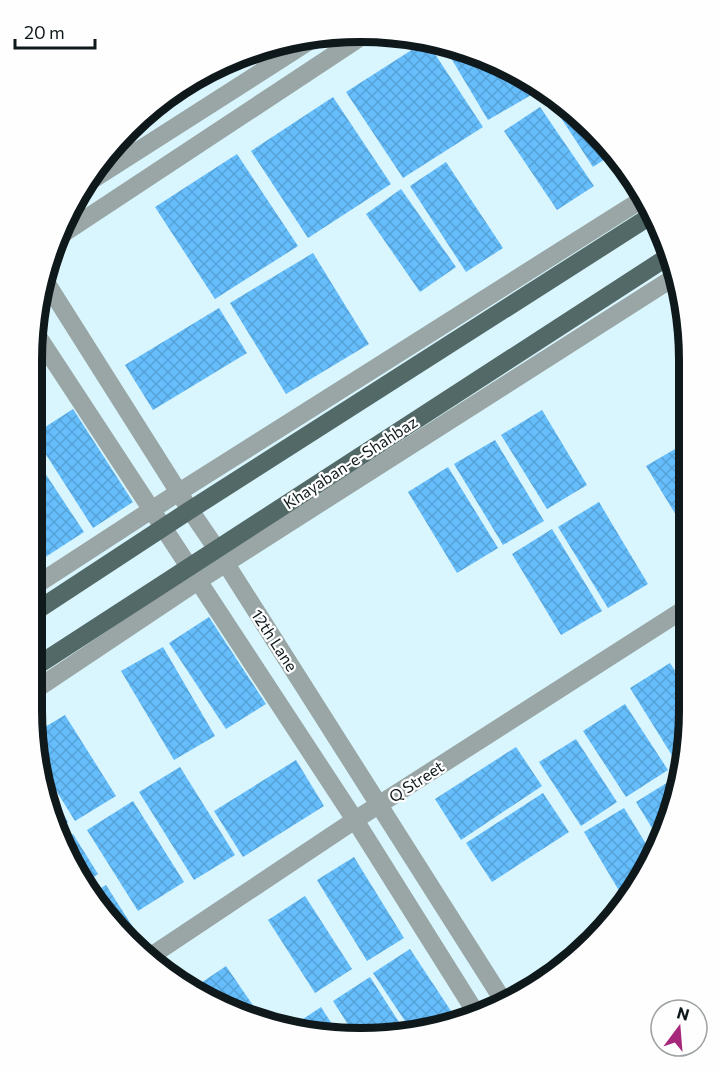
<svg xmlns="http://www.w3.org/2000/svg" width="721" height="1070" viewBox="0 0 721 1070" font-family="Commissioner,sans-serif">
	<defs>
		<pattern id="building-cross-hatch" width="8" height="8" patternUnits="userSpaceOnUse" patternTransform="scale(1.5)"><rect width="8" height="8" fill="#65bdfb"/><path d="M0 0l8 8M0 8l8-8" fill="none" stroke="#56a2d7"/></pattern>
	</defs>
	<rect width="100%" height="100%" fill="#d9f6fe"/>
	<!-- building -->
	<g fill="url(#building-cross-hatch)">
		<polygon points="421,44 429,45 483,127 403,178 346,92"/>
		<polygon points="445,48 486,56 538,91 488,120"/>
		<polygon points="333,97 391,184 308,238 251,151"/>
		<polygon points="548,98 593,128 611,155 593,167"/>
		<polygon points="163,105 167,112 117,143 128,128"/>
		<polygon points="540,107 594,186 557,210 504,131"/>
		<polygon points="237,154 298,246 215,299 155,207"/>
		<polygon points="446,162 503,248 466,272 410,186"/>
		<polygon points="401,189 456,267 420,292 366,214"/>
		<polygon points="313,253 369,344 286,394 230,303"/>
		<polygon points="219,308 247,353 153,410 125,365"/>
		<polygon points="73,409 133,502 93,528 36,439 36,433"/>
		<polygon points="542,410 587,485 547,509 501,435"/>
		<polygon points="495,440 544,521 503,545 454,464"/>
		<polygon points="687,442 688,443 687,533 646,466"/>
		<polygon points="35,458 84,532 44,558 34,543"/>
		<polygon points="448,467 498,548 457,573 408,492"/>
		<polygon points="599,502 648,584 608,608 558,527"/>
		<polygon points="552,529 602,611 561,635 512,554"/>
		<polygon points="209,617 266,704 226,729 169,643"/>
		<polygon points="163,647 215,736 174,760 121,671"/>
		<polygon points="670,663 685,686 684,750 673,757 630,688"/>
		<polygon points="625,704 668,770 626,797 583,731"/>
		<polygon points="65,715 116,796 75,821 41,766 35,733"/>
		<polygon points="576,739 617,802 581,826 539,762"/>
		<polygon points="516,747 542,786 461,840 435,799"/>
		<polygon points="296,760 324,806 243,857 214,811"/>
		<polygon points="180,767 235,855 194,880 139,792"/>
		<polygon points="673,779 678,787 660,841 636,802"/>
		<polygon points="44,783 68,822 56,830 49,815"/>
		<polygon points="543,793 569,832 492,882 466,843"/>
		<polygon points="133,801 184,882 138,911 87,830"/>
		<polygon points="624,808 654,857 624,899 584,832"/>
		<polygon points="73,834 98,874 83,884 62,841"/>
		<polygon points="354,857 404,938 367,961 317,880"/>
		<polygon points="106,885 136,932 128,936 89,895"/>
		<polygon points="305,896 352,969 315,993 268,920"/>
		<polygon points="410,949 457,1020 425,1032 413,1033 373,973"/>
		<polygon points="226,966 263,1020 235,1014 192,989"/>
		<polygon points="370,977 406,1033 356,1037 333,1001"/>
		<polygon points="321,1007 341,1038 291,1027"/>
	</g>
	<g fill="none" stroke-linecap="round" stroke-linejoin="round">
		<!-- minor -->
		<g stroke="#99a6a5" stroke-width="18">
			<polyline points="89,182 308,42"/>
			<polyline points="58,237 367,33"/>
			<polyline points="44,279 190,510 216,548 504,1002"/>
			<polyline points="37,335 355,820 476,1013"/>
			<polyline points="33,587 179,492 641,200"/>
			<polyline points="32,692 198,581 673,278"/>
			<polyline points="148,958 355,820 686,608"/>
		</g>
		<!-- major -->
		<g stroke="#526967" stroke-width="18">
			<polyline points="33,613 190,510 652,215"/>
			<polyline points="32,669 669,256"/>
		</g>
	</g>
	<g text-anchor="middle" dominant-baseline="central" stroke-width="4.5" stroke-linejoin="round" paint-order="stroke">
		<!-- street labels -->
		<g font-size="16" fill="#0f191c" stroke="#fefefe">
			<text transform="translate(350 462) rotate(-33)">Khayaban-e-Shahbaz</text>
			<text transform="translate(275 640) rotate(57)">12th Lane</text>
			<text transform="translate(416 781) rotate(-33)">Q Street</text>
		</g>
	</g>
	<!-- crop -->
	<path d="M0 0H721V1070H0ZM360 42H361A318 318 0 0 1 679 360V710A318 318 0 0 1 361 1028H360A318 318 0 0 1 42 710V360A318 318 0 0 1 360 42Z" fill="#fefefe" fill-rule="evenodd"/>
	<path fill="none" stroke="#0f191c" stroke-width="8" d="M360 42H361A318 318 0 0 1 679 360V710A318 318 0 0 1 361 1028H360A318 318 0 0 1 42 710V360A318 318 0 0 1 360 42Z"/>
	<!-- north arrow -->
	<g transform="translate(679 1028) rotate(16)"><circle r="28" fill="#fefefe" stroke="#9ea2a4" stroke-width="1.5"/>
	<path d="M0-4.5L10 22L0 15L-10 22Z" fill="#a5287b"/>
	<text y="-9" font-size="16" font-weight="bold" text-anchor="middle" fill="#0f191c">N</text>
	</g>
	<!-- scale -->
	<path d="M15 39v9h80v-9" fill="none" stroke="#0f191c" stroke-width="3"/>
	<text x="24" y="39" font-size="18" fill="#0f191c" stroke="#fefefe" stroke-width="4.5" paint-order="stroke">20 m</text>
</svg>
